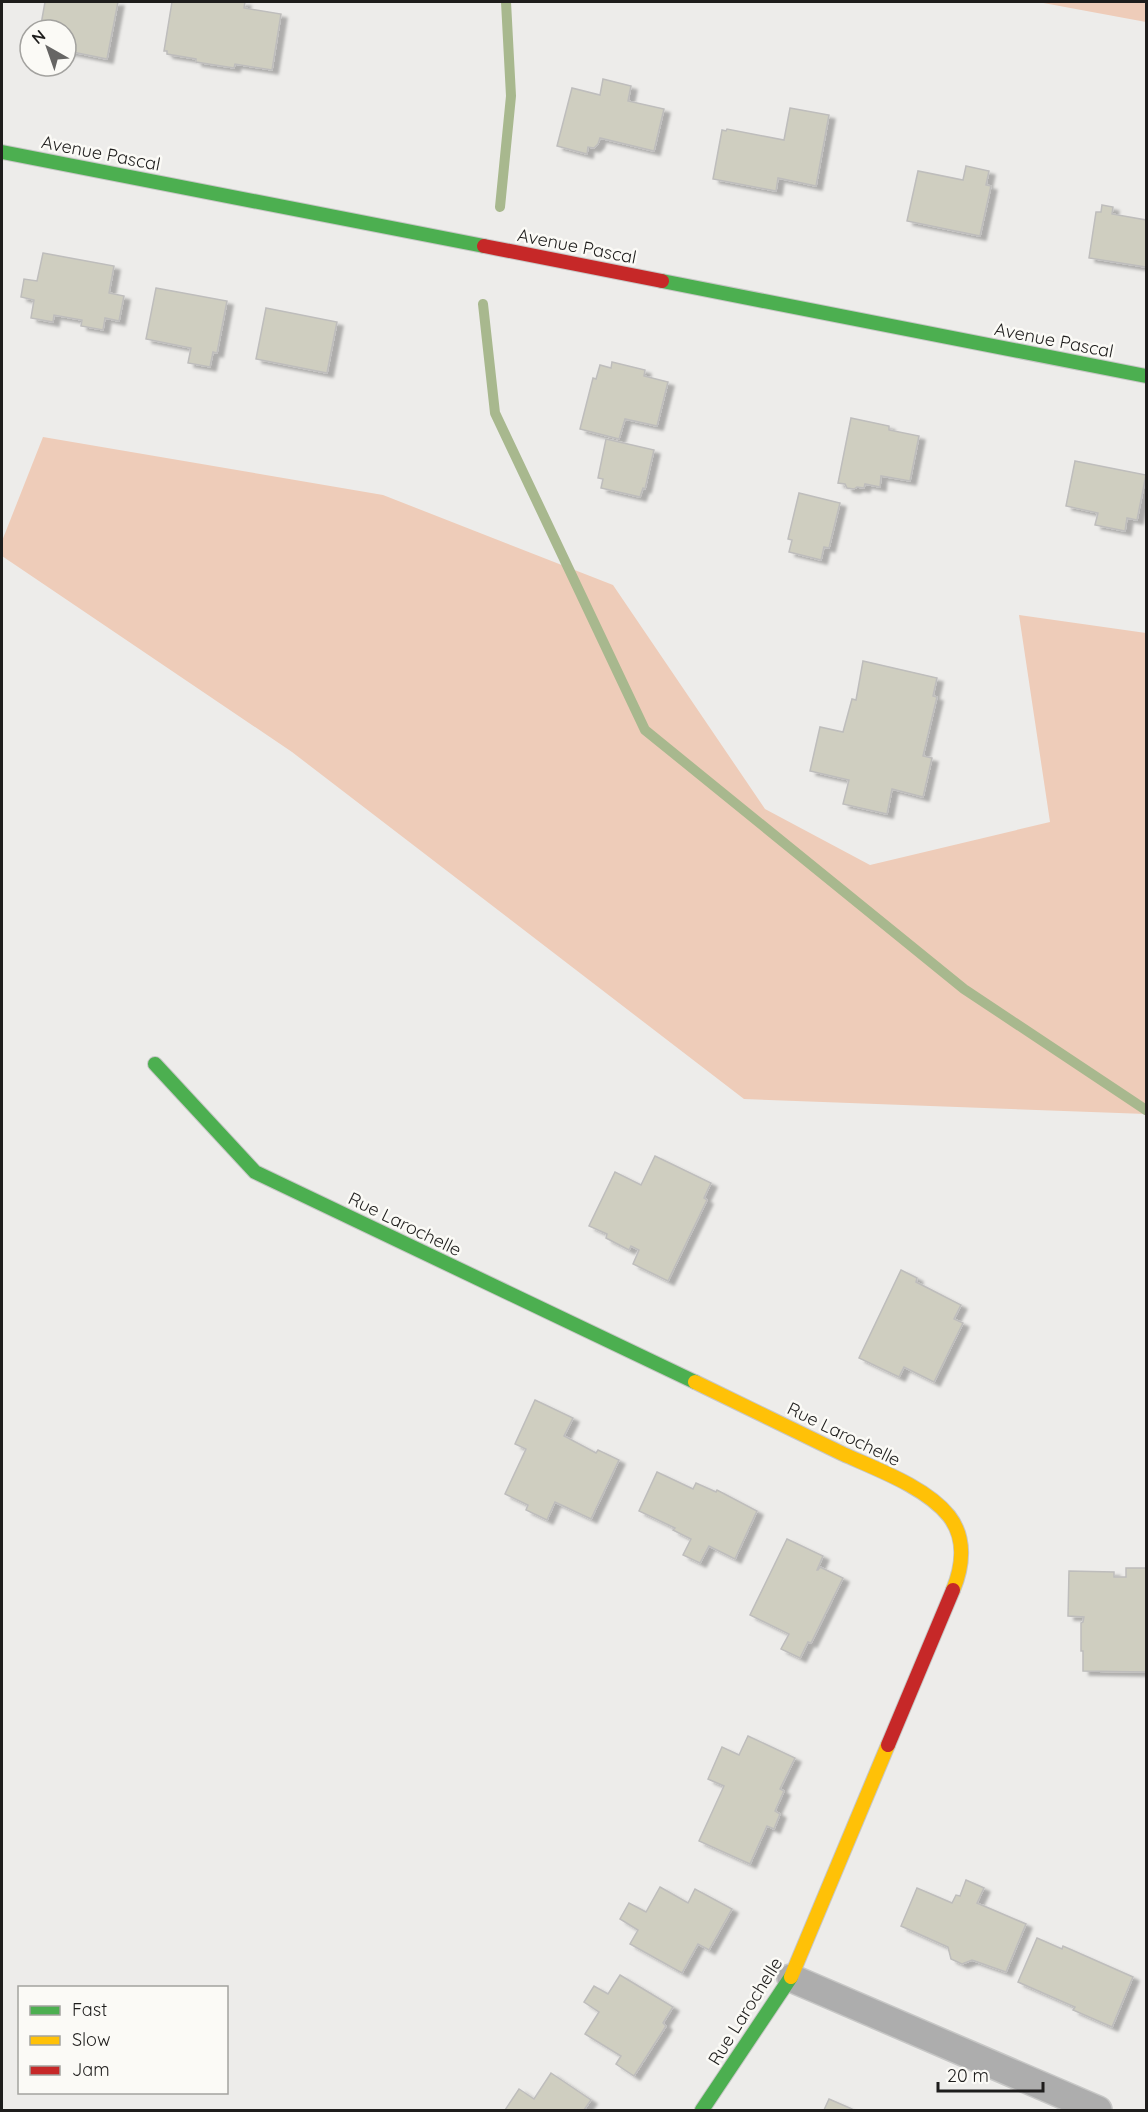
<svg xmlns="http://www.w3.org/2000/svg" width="1148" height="2112" viewBox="0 0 1148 2112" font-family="Quicksand,sans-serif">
	<defs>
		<filter id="shadow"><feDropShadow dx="6" dy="4" stdDeviation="1.5" flood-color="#0004"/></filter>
	</defs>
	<rect width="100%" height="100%" fill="#edecea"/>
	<!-- green -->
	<g fill="#eeccb9">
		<polygon points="1038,2 1146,2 1146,22"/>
		<polygon points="43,437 383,495 613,585 765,809 870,865 1050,822 1019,615 1146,633 1146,1114 744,1099 292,752 2,556 2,541"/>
	</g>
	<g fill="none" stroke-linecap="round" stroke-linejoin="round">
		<!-- stream -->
		<g stroke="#a8b88e" stroke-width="10">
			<polyline points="500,207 511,96 506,2"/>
			<polyline points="483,304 495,413 645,730 964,989 1146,1110"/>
		</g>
	</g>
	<!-- building -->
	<g fill="#cfcec0" stroke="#bebdbc" stroke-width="1.5" filter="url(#shadow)">
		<polygon points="45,2 118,2 107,59 68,51 66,56 66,30 40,30"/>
		<polygon points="172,2 245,2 244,8 281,14 272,70 235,64 234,68 196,62 196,59 167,54 167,51 164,51"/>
		<polygon points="603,79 631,86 628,101 664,109 654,151 600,138 598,144 594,148 588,147 587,154 557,146 572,88 600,95"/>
		<polygon points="790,108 829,115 816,186 778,178 776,191 713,179 722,130 726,131 727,129 784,140"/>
		<polygon points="966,166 989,171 986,185 991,186 980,236 907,221 918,171 963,180"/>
		<polygon points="1102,205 1113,207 1112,214 1146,220 1146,267 1089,258 1096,212 1101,212"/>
		<polygon points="43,253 114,266 109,293 124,296 119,321 105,318 103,330 81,326 82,320 54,315 53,322 31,318 34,300 21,297 24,279 37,281"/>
		<polygon points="156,288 227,301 217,353 213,352 210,367 188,363 191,348 146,339"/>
		<polygon points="266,308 337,322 327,373 256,359"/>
		<polygon points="612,362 645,370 644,376 668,382 657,426 625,419 619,439 580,429 593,378 596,379 600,365 611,368"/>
		<polygon points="851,418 889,426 889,430 919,436 910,481 881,476 880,487 865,484 864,488 857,487 854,489 847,488 845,484 838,483"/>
		<polygon points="606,439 654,450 645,489 643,488 640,497 601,488 603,479 598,478"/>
		<polygon points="1075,461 1146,475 1137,520 1127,518 1125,531 1095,525 1098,513 1066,506"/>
		<polygon points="799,493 840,503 829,548 824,547 821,560 789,552 792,540 788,539"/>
		<polygon points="863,661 937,678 933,696 937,697 923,756 932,758 923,797 892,789 887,814 843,804 849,780 810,771 820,727 843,732 852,699 856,700"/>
		<polygon points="655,1156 711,1183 704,1198 707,1200 668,1281 633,1264 639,1250 631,1246 629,1250 606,1238 607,1234 589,1226 615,1172 641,1185"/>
		<polygon points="901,1270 917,1278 916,1282 961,1305 954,1319 963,1323 934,1382 904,1367 899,1377 859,1358"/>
		<polygon points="535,1400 573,1418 564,1436 596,1453 598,1450 619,1460 591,1519 555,1502 547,1520 526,1510 528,1505 505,1494 526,1449 515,1444"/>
		<polygon points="657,1472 693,1489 696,1483 716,1492 717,1490 757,1511 735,1559 709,1546 700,1563 683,1555 691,1539 673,1530 675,1528 639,1511"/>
		<polygon points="787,1539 823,1556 817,1570 818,1570 820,1567 843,1578 811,1643 808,1642 800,1658 781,1649 789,1634 750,1615"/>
		<polygon points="1126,1568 1146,1568 1146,1672 1083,1671 1083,1651 1081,1651 1081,1623 1083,1622 1084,1617 1068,1616 1069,1571 1114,1572 1114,1577 1126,1577"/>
		<polygon points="748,1736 795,1758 780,1789 784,1791 775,1811 780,1814 774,1829 767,1826 750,1864 699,1841 724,1786 708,1779 722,1747 739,1755"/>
		<polygon points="966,1880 984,1888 977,1903 1026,1924 1006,1972 972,1960 962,1964 951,1959 948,1947 901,1926 917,1888 952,1903 956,1895 960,1896"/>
		<polygon points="660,1887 688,1903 695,1889 732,1909 709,1950 698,1944 682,1973 630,1944 638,1930 620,1919 629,1903 646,1912"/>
		<polygon points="1037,1938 1062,1949 1063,1946 1133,1977 1112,2027 1073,2010 1075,2007 1018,1982"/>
		<polygon points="620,1975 673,2007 663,2023 666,2026 634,2076 616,2064 621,2056 585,2034 599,2012 584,2002 594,1986 608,1994"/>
		<polygon points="551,2073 591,2100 584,2110 505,2110 519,2089 534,2099"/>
		<polygon points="829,2099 852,2109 852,2110 824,2110"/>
	</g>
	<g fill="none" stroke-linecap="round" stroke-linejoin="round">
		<!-- street casing -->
		<g stroke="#c7c7c6" stroke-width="30">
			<polyline id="street" points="791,1978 1098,2110"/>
		</g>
		<!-- fast casing -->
		<g stroke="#c7c7c6" stroke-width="16">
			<g id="fast">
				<polyline points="2,152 484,246"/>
				<polyline points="662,281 1146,376"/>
				<polyline points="155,1064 255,1172 695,1382"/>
				<polyline points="702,2110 791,1977"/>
			</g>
		</g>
		<!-- slow casing -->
		<g stroke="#c7c7c6" stroke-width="16">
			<g id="slow">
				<path d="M695 1382C744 1406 794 1430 843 1454 876 1469 926 1487 949 1516 966 1538 963 1566 953 1590"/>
				<polyline points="791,1977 888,1745"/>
			</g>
		</g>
		<!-- jam casing -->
		<g stroke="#c7c7c6" stroke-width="16">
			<g id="jam">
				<polyline points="484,246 662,281"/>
				<polyline points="888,1745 953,1590"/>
			</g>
		</g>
		<!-- street -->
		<use href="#street" stroke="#adadad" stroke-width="27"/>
		<!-- fast -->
		<use href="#fast" stroke="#4caf50" stroke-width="14"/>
		<!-- slow -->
		<use href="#slow" stroke="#ffc107" stroke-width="14"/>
		<!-- jam -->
		<use href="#jam" stroke="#c62828" stroke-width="14"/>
	</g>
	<g text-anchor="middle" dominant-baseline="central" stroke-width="5" stroke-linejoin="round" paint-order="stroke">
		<!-- street labels -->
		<g font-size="18" fill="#1e1d1c" stroke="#fbfaf6">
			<text transform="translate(101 153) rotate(11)">Avenue Pascal</text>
			<text transform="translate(577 246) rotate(11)">Avenue Pascal</text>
			<text transform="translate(1054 340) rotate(11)">Avenue Pascal</text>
			<text transform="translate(405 1224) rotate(26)">Rue Larochelle</text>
			<text transform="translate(844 1434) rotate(26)">Rue Larochelle</text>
			<text transform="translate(745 2011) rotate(-58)">Rue Larochelle</text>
		</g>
	</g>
	<!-- border -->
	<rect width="1148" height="2112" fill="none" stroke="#1e1d1c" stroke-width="6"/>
	<!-- legend -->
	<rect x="18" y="1986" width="210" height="108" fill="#fbfaf6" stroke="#a3a29f" stroke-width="1.5"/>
	<rect x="30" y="2006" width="30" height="9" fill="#4caf50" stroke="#a3a29f" stroke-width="1.5"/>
	<text x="72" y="2016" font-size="18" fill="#1e1d1c">Fast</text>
	<rect x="30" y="2036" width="30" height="9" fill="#ffc107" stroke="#a3a29f" stroke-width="1.5"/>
	<text x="72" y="2046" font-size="18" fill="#1e1d1c">Slow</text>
	<rect x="30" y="2066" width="30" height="9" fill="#c62828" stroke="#a3a29f" stroke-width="1.5"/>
	<text x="72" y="2076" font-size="18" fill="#1e1d1c">Jam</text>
	<!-- north arrow -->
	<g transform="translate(48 48) rotate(320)"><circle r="28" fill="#fbfaf6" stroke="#a3a29f" stroke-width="1.5"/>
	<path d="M0-4.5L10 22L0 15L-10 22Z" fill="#666564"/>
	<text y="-9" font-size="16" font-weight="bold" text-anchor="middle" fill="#1e1d1c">N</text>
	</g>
	<!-- scale -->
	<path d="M938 2082v9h105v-9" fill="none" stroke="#1e1d1c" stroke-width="3"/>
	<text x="947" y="2082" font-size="18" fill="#1e1d1c" stroke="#fbfaf6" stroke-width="4.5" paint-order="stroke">20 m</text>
</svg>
